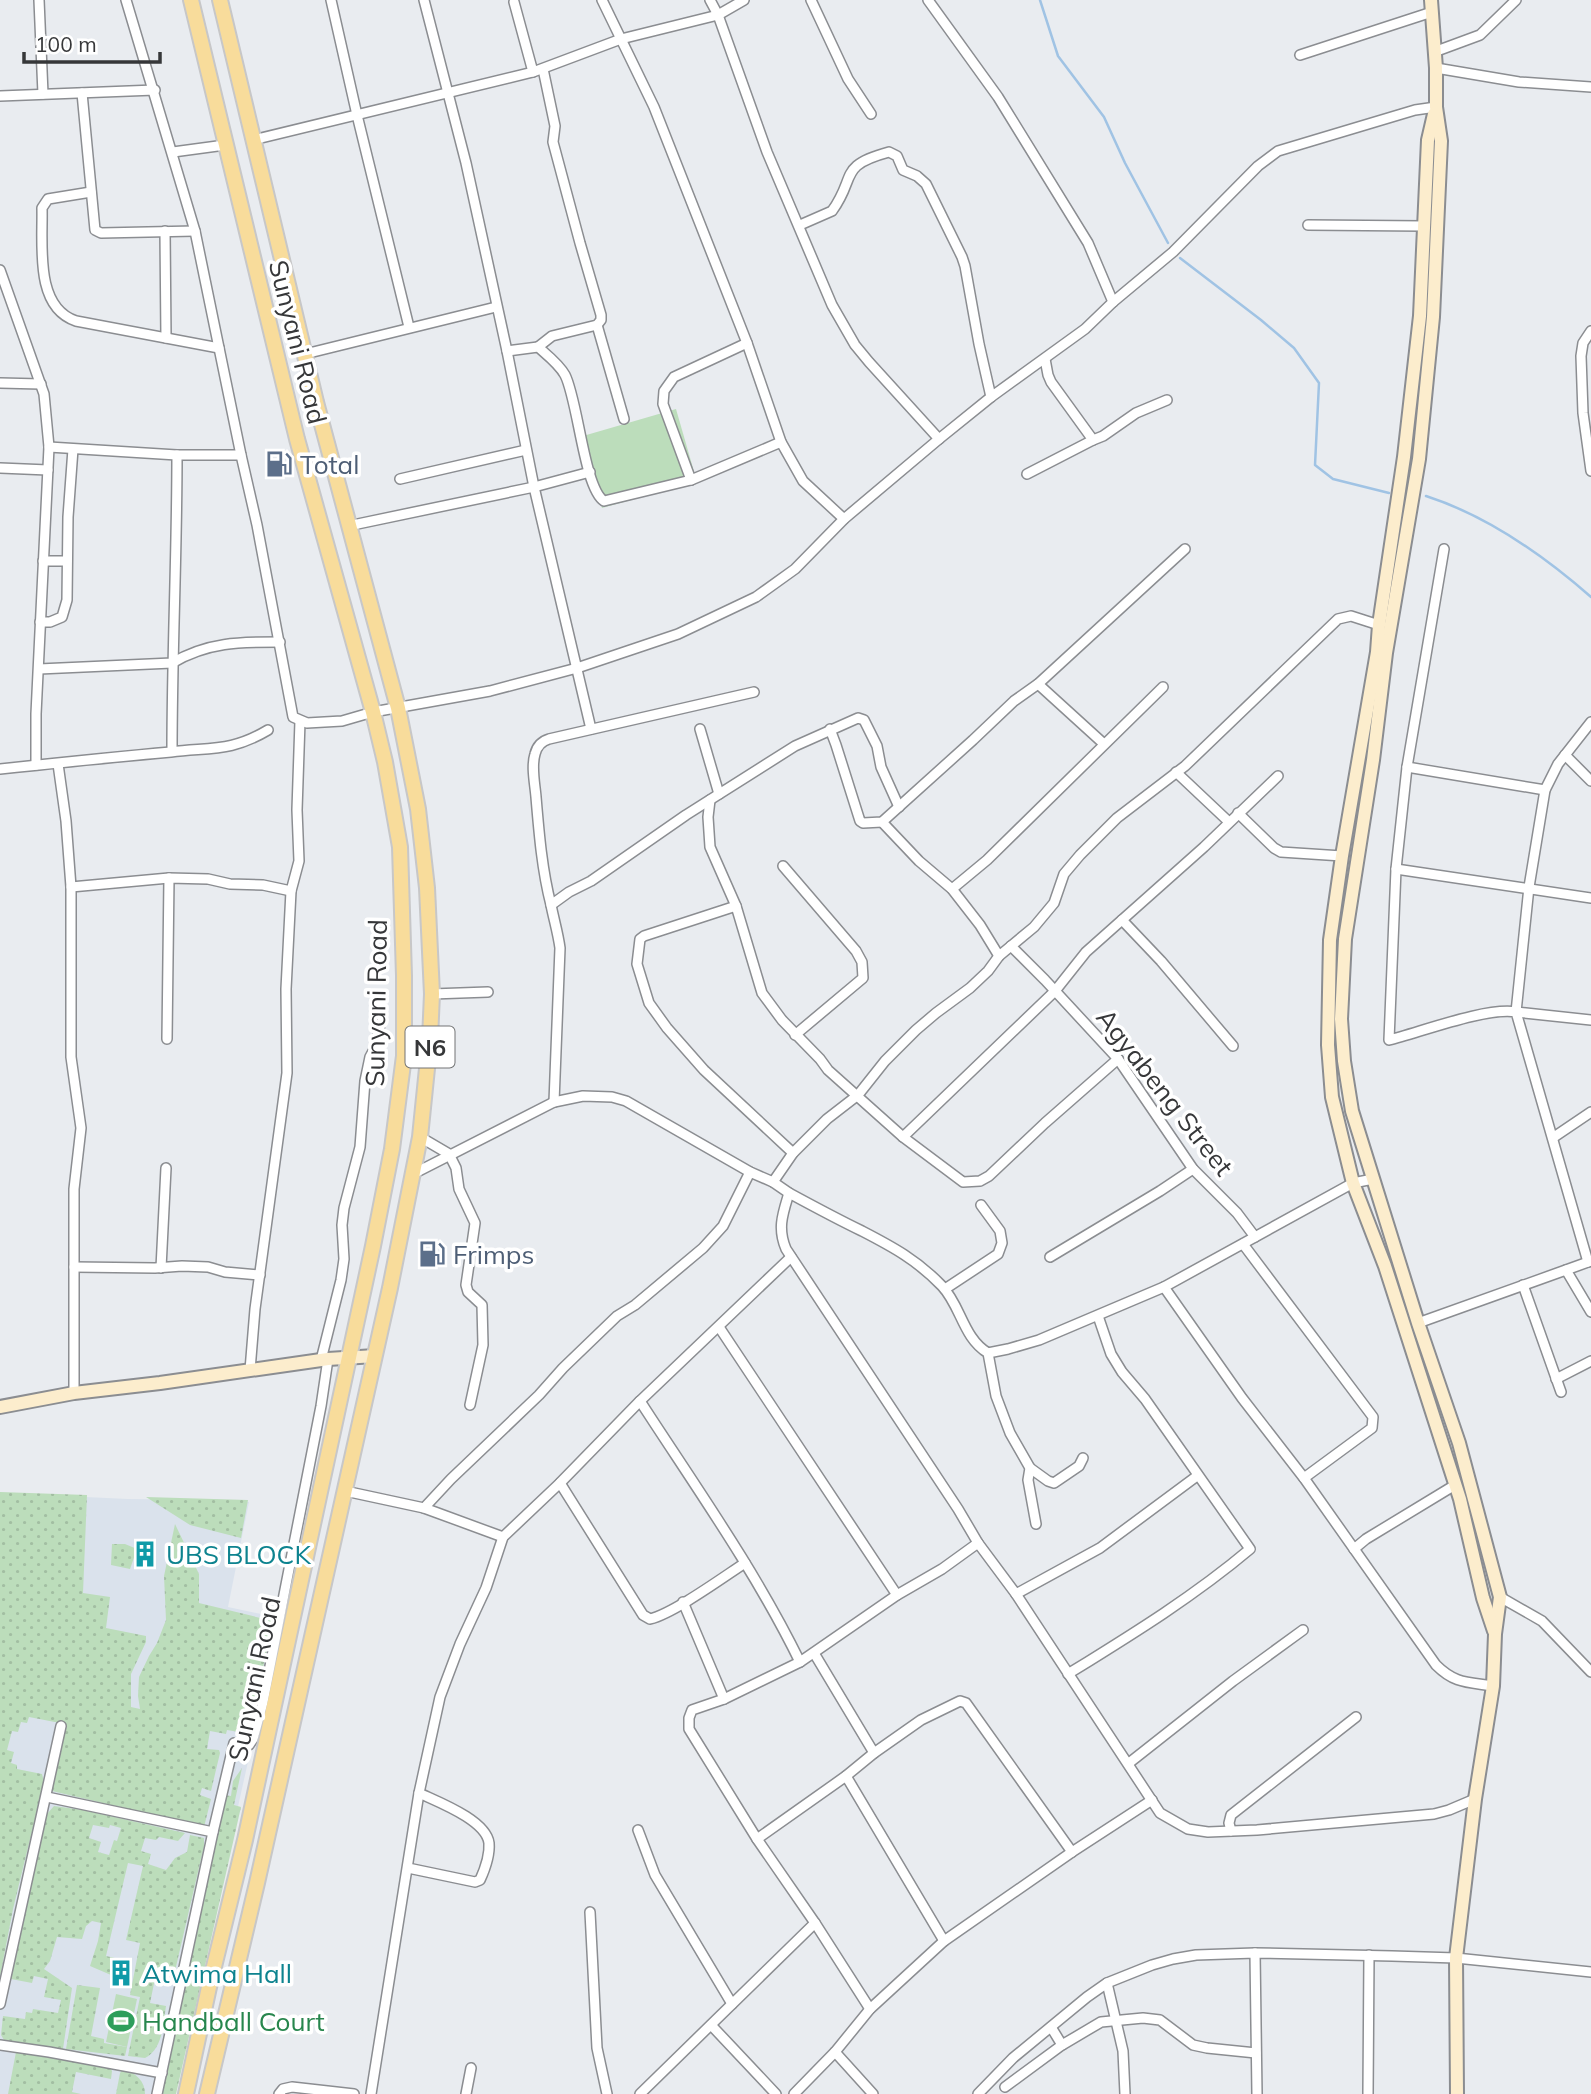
<svg xmlns="http://www.w3.org/2000/svg" width="1591" height="2094" viewBox="0 0 1591 2094" font-family="Mulish,sans-serif">
	<defs>
		<pattern id="grass-dots" width="8" height="8" patternUnits="userSpaceOnUse" patternTransform="scale(1.75)"><rect width="8" height="8" fill="#bcddbb"/><path d="M2 2h.1M6 6h.1" fill="none" stroke="#a2bea2" stroke-width="1.8" stroke-linecap="round"/></pattern>
	</defs>
	<rect width="100%" height="100%" fill="#e9ecf0"/>
	<!-- built -->
	<polygon fill="#dae2ec" points="0,1493 128,1499 226,1500 249,1502 228,1607 280,1618 174,2094 0,2094"/>
	<!-- grass -->
	<g fill="url(#grass-dots)" fill-rule="evenodd">
		<polygon points="0,1492 87,1495 83,1593 110,1597 106,1628 146,1636 146,1642 131,1674 131,1707 140,1709 138,1696 139,1677 149,1656 157,1643 166,1620 164,1576 175,1524 199,1574 199,1603 273,1621 250,1728 245,1733 227,1730 226,1734 210,1731 207,1749 219,1750 220,1753 211,1791 202,1788 200,1795 211,1799 204,1827 52,1791 65,1724 29,1717 27,1723 21,1722 18,1732 12,1731 7,1750 14,1752 11,1763 17,1765 17,1769 42,1774 44,1782 13,1909 0,1977"/>
		<polygon points="146,1497 248,1500 241,1538 190,1525"/>
		<polygon points="112,1544 125,1544 137,1549 130,1569 111,1565"/>
		<polygon points="242,1768 234,1805 241,1807 176,2094 161,2094 224,1795 231,1796 233,1781"/>
		<path d="M54 1806 83 1810 185 1833 178 1841 159 1837 156 1840 145 1838 141 1851 151 1854 148 1864 166 1870 175 1858 187 1852 190 1835 204 1838V1846L175 1971 157 1969 150 2003 166 2006C163 2024 163 2049 145 2058L128 2056 140 1997 130 1995 140 1943 126 1940 143 1866 128 1863 106 1956 115 1958 111 1975 90 1966 98 1941 101 1923 92 1921 86 1926 82 1939 57 1937 50 1961 44 1969 72 1988 63 2049 4 2040 1 2035 3 2016 25 2019 26 2012 32 2013 33 2009 58 2013 61 2000 44 1997 48 1979 34 1976 32 1983 11 1979 47 1814ZM93 1825 109 1828 110 1825 121 1828 117 1841 114 1840 109 1855 98 1852 101 1842 89 1838Z"/>
		<polygon points="77,1985 100,1988 91,2036 104,2039 104,2043 127,2047 125,2056 66,2049"/>
		<polygon points="16,2052 109,2066 112,2071 111,2079 76,2072 72,2092 81,2094 8,2094"/>
		<path d="M123 2069C136 2073 145 2081 145 2094H116L120 2073Z"/>
	</g>
	<!-- pitch -->
	<g fill="#bcddbb">
		<polygon points="676,409 697,482 602,508 583,436"/>
		<polygon points="116,1994 137,1999 127,2047 106,2042"/>
	</g>
	<g fill="none" stroke-linecap="round" stroke-linejoin="round">
		<!-- stream -->
		<g stroke="#a0c3e4" stroke-width="2.5">
			<polyline points="1040,0 1058,56 1104,117 1125,163 1168,243"/>
			<polyline points="1180,258 1261,320 1294,348 1319,383 1315,465 1333,479 1389,493"/>
			<path d="M1426 496C1488 516 1542 554 1591 597"/>
		</g>
		<!-- street casing -->
		<g stroke="#8b8d91" stroke-width="12">
			<g id="street">
				<polyline points="39,0 43,94"/>
				<polyline points="126,0 195,231 241,455 257,525 293,717 307,723 342,721 373,712 490,691 577,668 678,634 756,597 795,569 844,519 939,439 991,397 1085,329 1113,302 1173,252 1258,166 1278,151 1415,110 1436,107"/>
				<polyline points="331,0 357,115 409,327"/>
				<polyline points="424,0 466,163 507,351 534,487 591,729"/>
				<polyline points="602,0 654,107 747,343 781,442 803,481 844,519"/>
				<polyline points="710,0 718,15 767,152 832,305 855,345 869,362 939,439"/>
				<polyline points="811,0 848,79 871,114"/>
				<polyline points="928,0 998,97 1088,243 1113,302"/>
				<polyline points="514,2 533,72"/>
				<polyline points="1434,52 1480,35 1516,0"/>
				<polyline points="1300,55 1432,12"/>
				<polyline points="1436,68 1519,82 1591,87"/>
				<polyline points="82,93 95,230 101,233 195,231"/>
				<polyline points="0,96 155,90"/>
				<polyline points="253,140 533,72 621,39 718,15 744,0"/>
				<polyline points="173,152 225,145"/>
				<path d="M91 192 48 199 42 208C43 244 34 307 76 321L219 348"/>
				<path d="M800 225 832 211C857 177 837 166 889 152L897 156 903 170 917 176 926 184 962 257 965 266 979 344 991 397"/>
				<polyline points="1308,225 1423,226"/>
				<polyline points="165,231 166,338"/>
				<polyline points="0,270 44,394 49,447 36,714 36,765"/>
				<polyline points="597,325 624,419"/>
				<polyline points="1591,331 1583,343 1581,356 1583,413 1591,471"/>
				<polyline points="538,347 552,336 597,325 601,320 601,315 580,243 553,142 555,126 543,69"/>
				<path d="M507 351 538 347C547 355 559 364 565 375 578 400 584 488 604 501L691 480 781 442"/>
				<polyline points="305,354 496,307"/>
				<polyline points="1045,359 1048,375 1051,382 1093,440 1103,436 1136,413 1167,400"/>
				<polyline points="0,383 41,384"/>
				<polyline points="49,447 177,455 241,455"/>
				<polyline points="0,468 48,470"/>
				<polyline points="1027,474 1093,440"/>
				<polyline points="400,479 526,450"/>
				<polyline points="691,480 663,404 664,391 674,377 747,343"/>
				<polyline points="348,526 534,487 590,472"/>
				<path d="M1444 549 1407 767 1396 869 1389 1040C1421 1032 1486 1007 1516 1012L1588 1262"/>
				<polyline points="43,561 67,561"/>
				<polyline points="40,622 50,622 62,617 67,600 68,517 73,449"/>
				<path d="M39 669 172 663C208 642 239 642 280 642"/>
				<polyline points="1038,684 1104,744"/>
				<polyline points="1591,722 1558,764 1545,790 1529,887 1516,1012 1591,1020"/>
				<polyline points="700,729 719,794"/>
				<polyline points="830,729 836,745 860,821 863,823 882,822 973,740 1014,701 1038,684 1185,549"/>
				<path d="M172 751C172 652 177 554 177 455"/>
				<polyline points="1565,755 1591,781"/>
				<polyline points="58,764 66,821 71,887 71,1057 81,1128 74,1189 74,1393"/>
				<polyline points="1407,767 1545,790"/>
				<path d="M0 769C57 763 114 757 171 752 211 747 231 752 268 730"/>
				<polyline points="1176,772 1229,822"/>
				<polyline points="710,800 708,817 710,847 736,906 762,993 782,1020 820,1059 828,1070 903,1137 963,1182 980,1181 989,1176 1045,1123 1118,1059"/>
				<polyline points="1238,813 1274,848 1281,852 1342,856"/>
				<polyline points="882,822 919,861 952,889 980,925 999,956"/>
				<polyline points="783,866 856,951 862,962 863,978 795,1035"/>
				<polyline points="1396,869 1591,898"/>
				<polyline points="71,887 169,878 208,879 230,884 263,885 291,891"/>
				<polyline points="952,889 987,860 1163,687"/>
				<polyline points="551,905 569,892 591,881 686,815 795,746 858,718 864,720 877,746 881,767 899,807"/>
				<polyline points="736,906 644,936 640,939 637,964 649,1003 667,1028 704,1070 793,1153"/>
				<polyline points="1122,920 1161,961 1233,1046"/>
				<polyline points="1011,946 1045,980 1118,1059 1193,1169 1237,1213 1255,1237"/>
				<polyline points="432,994 488,992"/>
				<polyline points="167,1039 169,878"/>
				<path d="M554 1102 560 948C558 933 554 920 551 905 542 870 539 833 536 797 535 784 531 767 535 754 537 746 542 741 549 739L754 692"/>
				<polyline points="420,1137 449,1154 456,1168 459,1189 475,1223 466,1285 468,1292 482,1305 483,1345 470,1405"/>
				<polyline points="903,1137 1055,991 1086,952 1204,847 1278,776"/>
				<polyline points="1554,1137 1591,1112"/>
				<path d="M413 1174 554 1102 583 1096 612 1097 626 1101 750 1172 773 1182 789 1193C813 1206 837 1219 862 1231 893 1247 917 1260 942 1286 961 1306 963 1338 988 1353L996 1396 1010 1433 1030 1468 1028 1480 1036 1524"/>
				<polyline points="773,1182 793,1153 827,1119 858,1095 885,1061 916,1030 936,1013 970,988 988,971 999,956 1034,927 1054,903 1064,874 1080,855 1117,818 1185,766 1338,619 1351,616 1379,625"/>
				<path d="M789 1193C783 1213 777 1228 786 1249L958 1509 978 1543 1016 1594 1160 1813 1188 1829 1208 1832 1257 1830 1434 1814 1449 1810 1475 1799"/>
				<polyline points="1243,1244 1373,1417 1372,1428 1304,1478"/>
				<polyline points="1050,1257 1160,1191 1193,1169"/>
				<polyline points="74,1267 155,1268 182,1266 208,1267 225,1272 260,1275"/>
				<polyline points="161,1268 166,1168"/>
				<polyline points="1566,1270 1591,1312"/>
				<polyline points="1523,1285 1561,1392"/>
				<path d="M1164 1287 1242 1398 1304 1478 1436 1665C1455 1684 1468 1682 1493 1686"/>
				<polyline points="945,1289 998,1254 1002,1243 1000,1231 981,1205"/>
				<polyline points="1418,1323 1591,1261"/>
				<polyline points="719,1327 897,1595"/>
				<polyline points="988,1353 1008,1349 1039,1340 1164,1287 1353,1183 1373,1179"/>
				<polyline points="321,1360 341,1280 344,1259 342,1225 344,1208 360,1147 365,1081 370,1057 377,1044 380,1023"/>
				<polyline points="250,1370 255,1309 287,1073 286,989 291,891 299,861 297,810 300,721"/>
				<polyline points="1556,1379 1591,1361"/>
				<path d="M640 1401C695 1486 755 1570 800 1662"/>
				<polyline points="1030,1468 1048,1481 1054,1483 1079,1466 1083,1458"/>
				<path d="M560 1483 643 1615 650 1619C674 1613 722 1578 745 1563"/>
				<polyline points="345,1491 424,1508 503,1537"/>
				<polyline points="424,1508 451,1479 539,1395 563,1368 617,1316 635,1305 703,1248 723,1226 750,1172"/>
				<polyline points="1354,1549 1366,1539 1455,1485"/>
				<polyline points="1016,1594 1100,1548 1197,1476"/>
				<polyline points="1500,1597 1542,1621 1591,1672"/>
				<polyline points="683,1602 724,1699"/>
				<polyline points="814,1653 874,1753"/>
				<path d="M1068 1674C1131 1635 1193 1597 1250 1549L1145 1399 1122 1372 1111 1354 1098 1316"/>
				<polyline points="1129,1763 1233,1681 1303,1630"/>
				<polyline points="846,1776 944,1941"/>
				<polyline points="47,1797 213,1832"/>
				<polyline points="638,1830 655,1875 732,2004"/>
				<polyline points="1231,1831 1229,1823 1231,1815 1356,1717"/>
				<polyline points="757,1839 846,1776 874,1753 921,1720 960,1701 966,1703 1072,1852"/>
				<path d="M408 1868 475 1882 480 1880C485 1869 490 1855 489 1843 486 1820 438 1802 419 1793"/>
				<polyline points="590,1912 597,2048 607,2094"/>
				<polyline points="1255,1953 1257,2094"/>
				<polyline points="1107,1983 1123,2051 1125,2094"/>
				<polyline points="0,2004 61,1726"/>
				<polyline points="870,2009 815,1923 757,1839 689,1729 689,1718 692,1710 724,1699 800,1662 897,1595 942,1569 978,1543"/>
				<polyline points="711,2025 776,2094"/>
				<polyline points="1051,2027 1062,2045"/>
				<polyline points="0,2045 49,2052 162,2073"/>
				<polyline points="835,2052 873,2094"/>
				<polyline points="1005,2087 1062,2045 1101,2022 1143,2018 1160,2020 1193,2045 1207,2048 1256,2053"/>
				<polyline points="157,2094 213,1832 234,1743 243,1747 249,1745 253,1739 263,1702 321,1406 328,1359"/>
				<polyline points="279,2094 283,2089 292,2087 354,2094"/>
				<polyline points="371,2094 419,1793 440,1697 460,1644 486,1588 503,1537 560,1483 640,1401 791,1257"/>
				<polyline points="466,2094 471,2068"/>
				<polyline points="640,2094 815,1923"/>
				<polyline points="794,2094 835,2052 870,2009 944,1941 1072,1852 1152,1800"/>
				<polyline points="978,2094 1013,2058 1087,1997 1107,1983 1152,1965 1173,1959 1196,1955 1255,1953 1392,1956 1456,1958 1591,1972"/>
				<polyline points="1368,2094 1369,1955"/>
			</g>
		</g>
		<!-- secondary casing -->
		<g stroke="#8b8d91" stroke-width="16">
			<g id="secondary">
				<polyline points="1431,0 1436,68 1436,107 1441,141 1433,317 1419,459 1386,653 1373,760 1345,939 1341,1019 1344,1061 1352,1111 1418,1323 1459,1443 1500,1597 1495,1634 1493,1686 1475,1799 1456,1958 1457,2094"/>
				<polyline points="1434,114 1428,140 1420,316 1404,457 1379,625 1377,652 1342,856 1330,940 1328,1045 1332,1097 1353,1183 1385,1266 1460,1499 1483,1598 1494,1631"/>
				<polyline points="0,1407 74,1393 160,1383 328,1359 375,1356"/>
			</g>
		</g>
		<!-- primary casing -->
		<g stroke="#c7c7c8" stroke-width="18">
			<g id="primary">
				<polyline points="186,2094 209,1987 245,1840 373,1246 392,1149 404,1056 404,976 400,847 385,762 373,712 297,439 191,0"/>
				<polyline points="207,2094 257,1883 390,1288 420,1137 430,1039 432,994 427,888 418,809 398,708 316,402 220,0"/>
			</g>
		</g>
		<!-- street -->
		<use href="#street" stroke="#fff" stroke-width="9"/>
		<!-- secondary -->
		<use href="#secondary" stroke="#fcedcd" stroke-width="12"/>
		<!-- primary -->
		<use href="#primary" stroke="#f8dc9b" stroke-width="14"/>
	</g>
	<!-- icons -->
	<defs>
		<g id="fuel-bare" transform="scale(2.1)"><path d="M-5.5-6h7V0h2V4h1.3V-2.5L3-4.5l.8-.8L6-3V5H2.5V1h-1V6h-7ZM-4.2-4.7v3.2H.2V-4.7Z" fill="#5c6f8a" stroke="#fff" stroke-width="2.5" paint-order="stroke"/></g>
		<g id="building-bare" transform="scale(2.1)"><path d="M-4-6H4V6H1V3H-1V6H-4ZM-2.5-4.3h1.7v1.8h-1.7ZM.8-4.3h1.7v1.8H.8ZM-2.5-1h1.7V.8h-1.7ZM.8-1h1.7V.8H.8Z" fill="#0f9aa8" stroke="#fff" stroke-width="2.5" paint-order="stroke"/></g>
		<g id="stadium-bare" transform="scale(2.1)"><path d="M0-5a6.5 5 0 1 0 0 10a6.5 5 0 1 0 0-10ZM-3.5-1.8h7v3.6h-7Z" fill="#2e9e5b" stroke="#fff" stroke-width="2.5" paint-order="stroke"/></g>
	</defs>
	<g fill-rule="evenodd">
		<use href="#fuel-bare" x="279" y="464"/>
		<use href="#fuel-bare" x="432" y="1254"/>
		<use href="#building-bare" x="145" y="1554"/>
		<use href="#building-bare" x="121" y="1973"/>
		<use href="#stadium-bare" x="121" y="2021"/>
	</g>
	<g text-anchor="middle" dominant-baseline="central" stroke-width="7" stroke-linejoin="round" paint-order="stroke">
		<!-- shield labels -->
		<rect fill="#fff" stroke="#727374" stroke-width="2" x="405.5" y="1026.5" width="49" height="41" rx="5"/>
		<g font-size="24" font-weight="bold" fill="#363739">
			<text x="430" y="1047">N6</text>
		</g>
		<!-- street labels -->
		<g font-size="26" fill="#363739" stroke="#fff">
			<text transform="translate(298 342) rotate(76)">Sunyani Road</text>
			<text transform="translate(376 1003) rotate(-89)">Sunyani Road</text>
			<text transform="translate(1165 1092) rotate(52)">Agyabeng Street</text>
			<text transform="translate(254 1679) rotate(-78)">Sunyani Road</text>
		</g>
		<!-- service labels -->
		<g font-size="26" fill="#4e5e75" stroke="#fff" text-anchor="start">
			<text x="300" y="464">Total</text>
			<text x="453" y="1254">Frimps</text>
		</g>
		<!-- culture labels -->
		<g font-size="26" fill="#0d838f" stroke="#fff" text-anchor="start">
			<text x="166" y="1554">UBS BLOCK</text>
			<text x="142" y="1973">Atwima Hall</text>
		</g>
		<!-- leisure labels -->
		<g font-size="26" fill="#27864d" stroke="#fff" text-anchor="start">
			<text x="142" y="2021">Handball Court</text>
		</g>
	</g>
	<!-- scale -->
	<path d="M24 52v10h136v-10" fill="none" stroke="#363739" stroke-width="3.5"/>
	<text x="35" y="52" font-size="21" fill="#363739" stroke="#ffffff" stroke-width="5" paint-order="stroke">100 m</text>
</svg>
